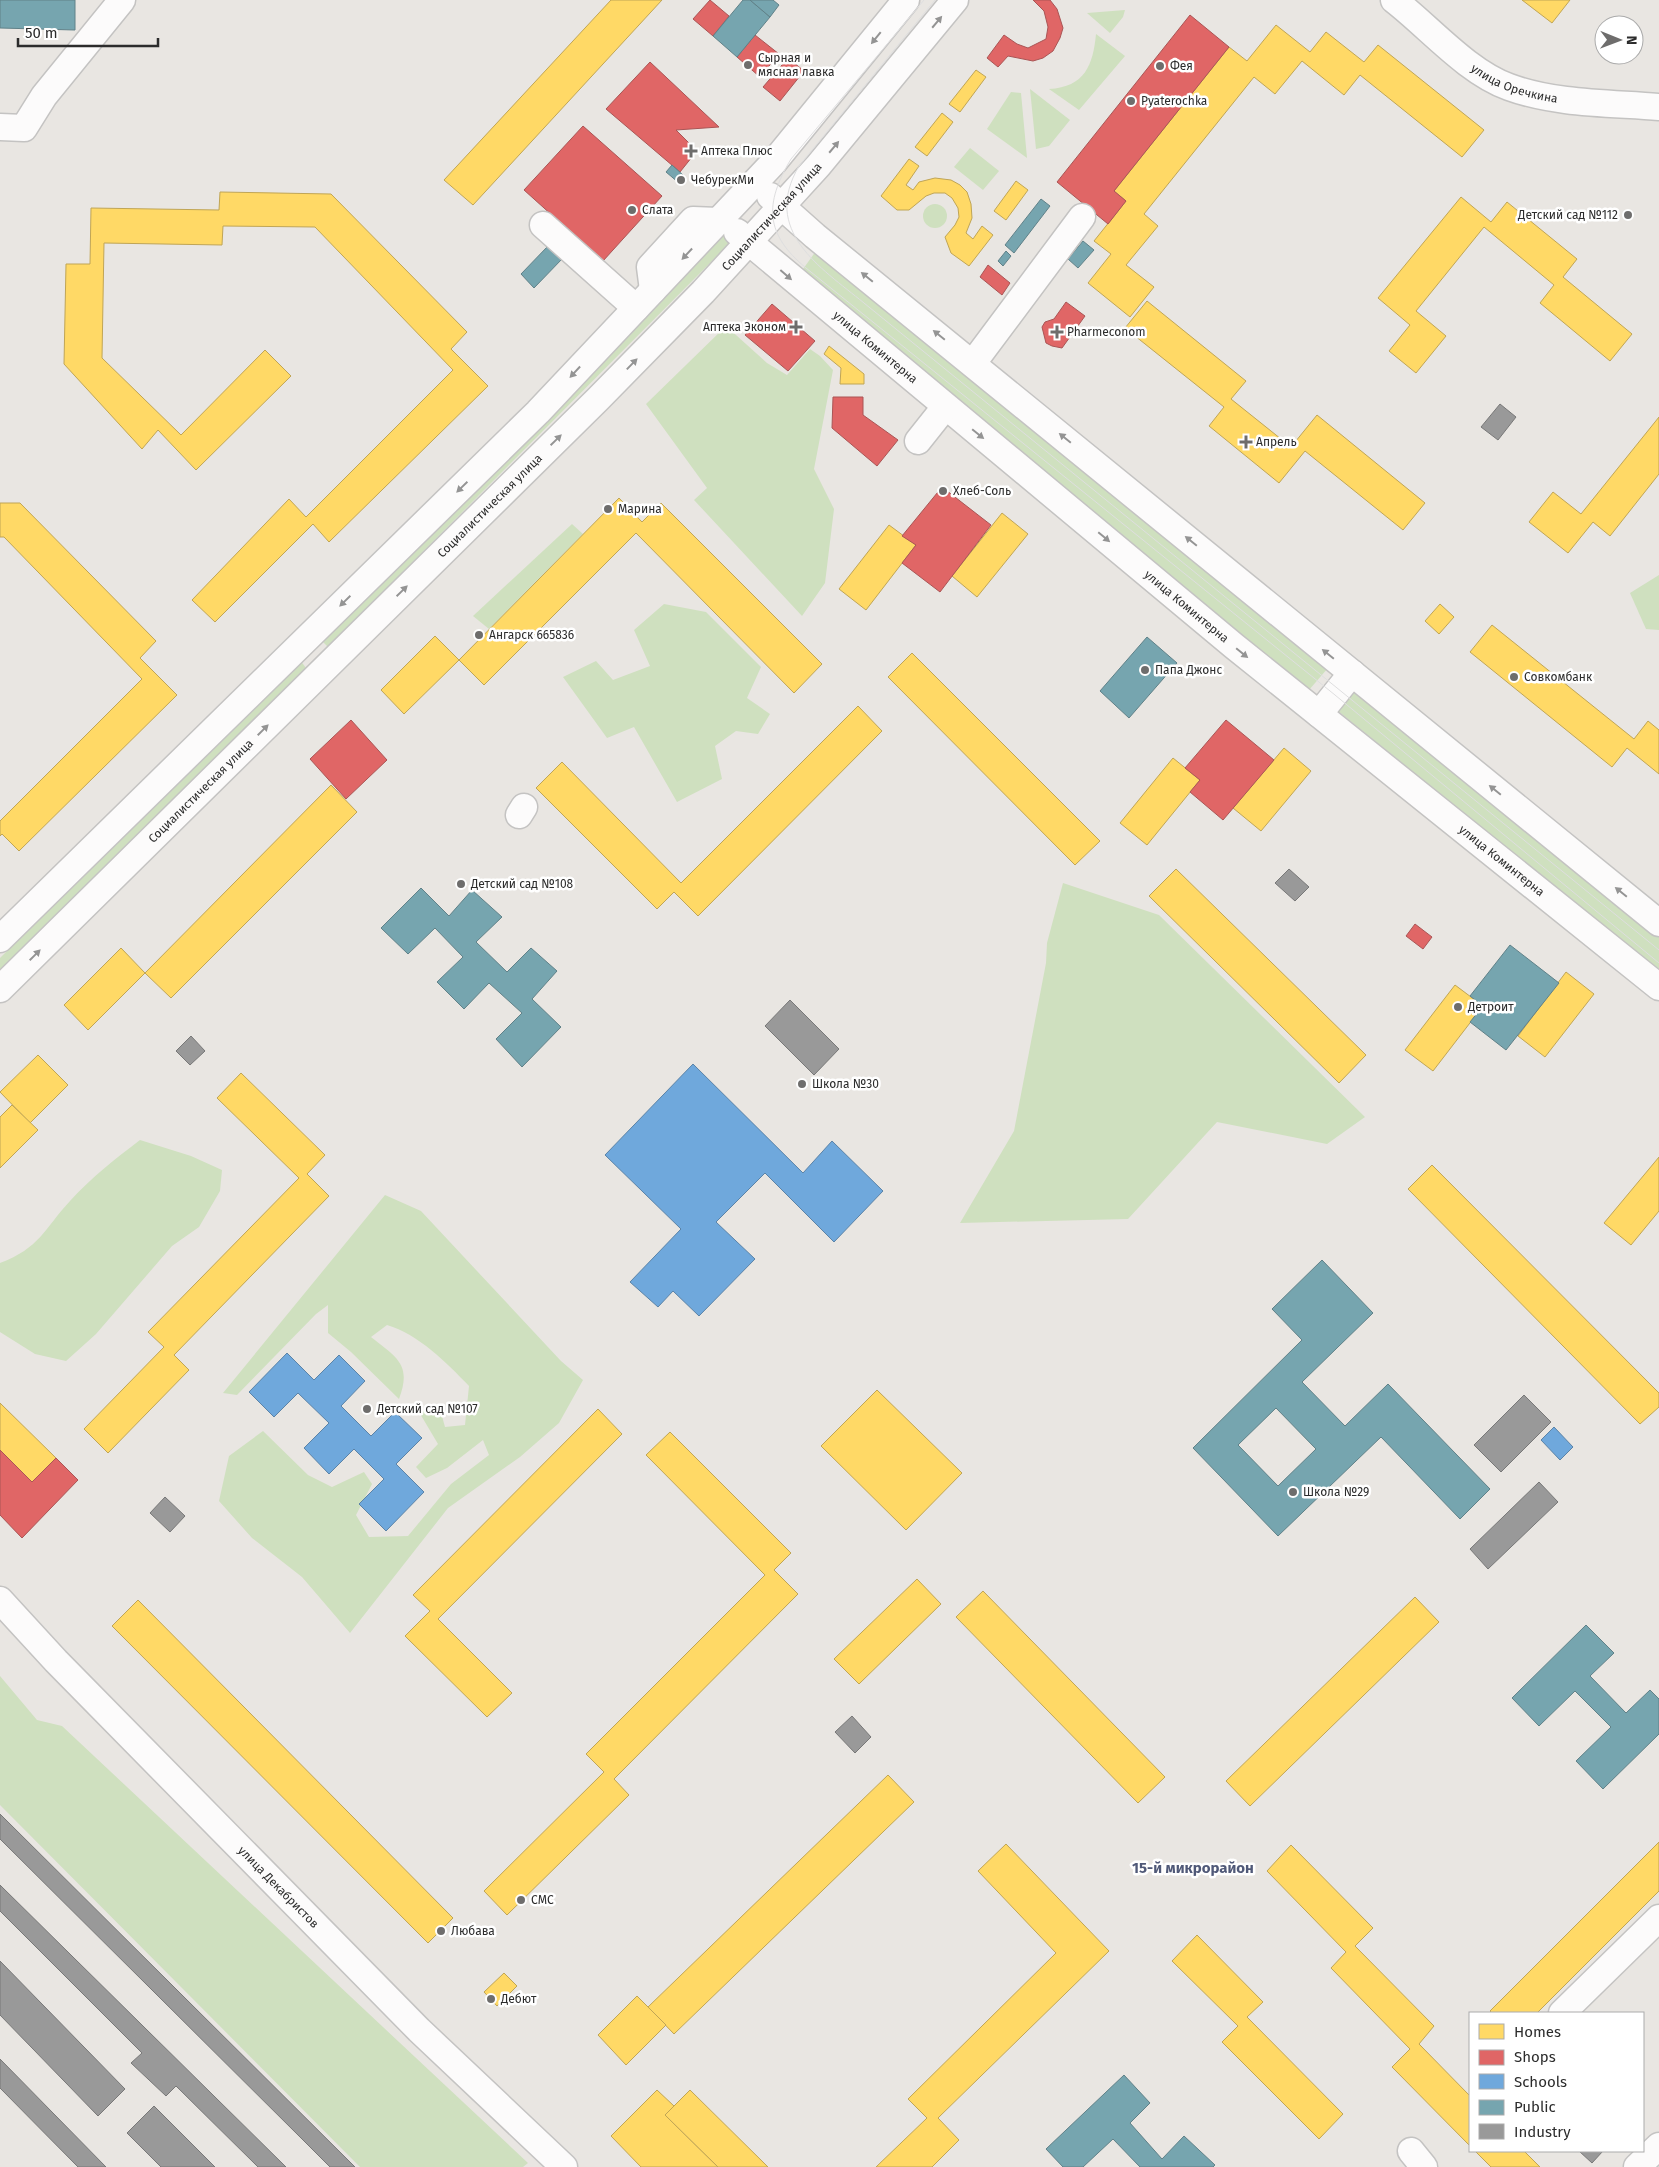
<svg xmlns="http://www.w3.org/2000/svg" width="1659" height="2167" viewBox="0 0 1659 2167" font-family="'Fira Sans',sans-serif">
	<rect width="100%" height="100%" fill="#e9e6e2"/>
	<!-- green -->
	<g fill="#cfe0bf">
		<polygon points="1125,10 1123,17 1110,33 1087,13"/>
		<path d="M1096 34 1125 56 1079 110 1049 89C1085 87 1093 65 1096 34Z"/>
		<polygon points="1030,89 1070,120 1049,146 1036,149"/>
		<polygon points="1011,92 1021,93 1027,158 987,129"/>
		<polygon points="970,148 999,171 983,190 954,167"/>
		<circle cx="935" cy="216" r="12"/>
		<polygon points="717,230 731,242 328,647 320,639"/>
		<polygon points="816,251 1328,668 1309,690 798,276"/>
		<polygon points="726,326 767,363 787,375 810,349 820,356 833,370 814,469 834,509 825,583 802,616 694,500 707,488 646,404"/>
		<polygon points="572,524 583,534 489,629 473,616"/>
		<polygon points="1659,575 1659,630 1646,629 1630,593"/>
		<polygon points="664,604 706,612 761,667 747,698 770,714 758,734 736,731 715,746 722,779 677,802 634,727 607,738 563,677 596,661 613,680 650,666 634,630"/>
		<polygon points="300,660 306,668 0,973 0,958"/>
		<polygon points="1356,690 1659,936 1659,972 1338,711"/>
		<polygon points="1063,883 1159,915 1365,1117 1327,1144 1217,1122 1128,1219 960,1223 1014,1131 1046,963 1047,943"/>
		<path d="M140 1140 191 1156 222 1170 220 1191 199 1227 172 1246 96 1334 66 1361 35 1354 0 1332V1263C40 1248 44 1229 70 1201 91 1178 115 1159 140 1140Z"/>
		<path d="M385 1195 421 1211 561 1361 583 1380 559 1423 520 1457 448 1508 350 1633 302 1577 252 1538 219 1501 229 1456 263 1431 308 1475 332 1487 364 1472 372 1484 356 1515 369 1537 408 1536 451 1484 489 1455 483 1440 447 1468 426 1478 416 1467 438 1444 419 1412 440 1409 445 1427 465 1425 469 1386C447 1363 418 1334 387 1325L371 1337C397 1358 412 1364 399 1399L351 1352 328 1333V1305L316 1314 237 1395 223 1393Z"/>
		<polygon points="0,1676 37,1720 62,1726 528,2163 523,2167 360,2167 0,1805"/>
	</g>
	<!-- homes -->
	<g fill="#ffd966" stroke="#c0a555">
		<polygon points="611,0 662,0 473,205 444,180"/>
		<polygon points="1522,0 1570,0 1552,23"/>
		<polygon points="1276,25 1310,52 1326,32 1364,62 1378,45 1484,130 1462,157 1360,75 1344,95 1302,61 1275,94 1254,77 1144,214 1158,226 1126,265 1154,287 1130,317 1088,283 1111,254 1094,241 1126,201 1114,191 1229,47 1247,61"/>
		<polygon points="976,70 986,77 960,112 949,104"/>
		<polygon points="942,113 953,122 927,156 915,147"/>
		<polygon points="909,159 919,166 906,185 913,190 919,182 935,178 951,180 960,185 967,192 971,204 972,218 966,233 973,239 982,226 993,235 969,266 951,253 945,237 955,225 959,217 958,208 952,198 945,193 934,193 926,196 909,210 897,210 881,196"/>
		<polygon points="1016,181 1028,190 1006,220 994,211"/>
		<polygon points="220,192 331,194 467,332 451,349 488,386 329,542 313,524 215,622 192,600 289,499 306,517 453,370 315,227 223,226 222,245 104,243 102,358 181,435 265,350 291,376 196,470 158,430 142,449 64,364 66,264 90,264 91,208 219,210"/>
		<polygon points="1461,197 1491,222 1507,202 1577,259 1563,277 1632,334 1610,361 1540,303 1554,285 1484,227 1416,311 1446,336 1416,373 1389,351 1410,325 1378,298"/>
		<polygon points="1147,301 1246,381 1231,399 1291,447 1317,415 1425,503 1403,530 1305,451 1279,483 1209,426 1224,407 1125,328"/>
		<polygon points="829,346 864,374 864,384 840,384 841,368 824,354"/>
		<polygon points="1659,417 1659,474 1610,536 1593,522 1568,553 1529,522 1553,492 1581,514"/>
		<polygon points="619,498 642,522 661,503 822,664 794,693 636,533 484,685 459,660"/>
		<polygon points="0,503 20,503 156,641 140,658 177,695 19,851 2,834 0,836 0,821 142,679 4,537 0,537"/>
		<polygon points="1002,513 1028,534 977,597 952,576"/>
		<polygon points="889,525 916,545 866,610 839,589"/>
		<polygon points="1440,604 1454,617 1439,634 1425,621"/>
		<polygon points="1492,625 1634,739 1648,721 1659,730 1659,774 1627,748 1612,767 1470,652"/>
		<polygon points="435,636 459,660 404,714 381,690"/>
		<polygon points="912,653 1100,841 1075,865 888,677"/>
		<polygon points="858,706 882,731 698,916 674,892 657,909 536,788 562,762 681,883"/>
		<polygon points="1284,748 1311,771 1261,831 1233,808"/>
		<polygon points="1173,758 1200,780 1147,845 1120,823"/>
		<polygon points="331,785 357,812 171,998 145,973"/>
		<polygon points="1176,869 1366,1055 1339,1083 1149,896"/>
		<polygon points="121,948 145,973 88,1030 64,1005"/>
		<polygon points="1566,972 1594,994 1545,1057 1518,1036"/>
		<polygon points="1455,985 1483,1006 1433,1071 1405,1050"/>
		<polygon points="38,1055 68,1085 30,1123 0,1092"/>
		<polygon points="241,1073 325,1155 307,1174 329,1196 174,1355 189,1370 108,1453 84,1429 164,1347 148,1332 299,1178 217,1098"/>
		<polygon points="12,1105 38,1130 0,1168 0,1117"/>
		<polygon points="1659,1157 1659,1211 1631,1245 1604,1223"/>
		<polygon points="1432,1165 1659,1393 1659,1407 1640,1424 1408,1189"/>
		<polygon points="877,1390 962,1473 906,1530 821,1446"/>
		<polygon points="0,1403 56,1458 32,1482 0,1450"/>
		<polygon points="598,1409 622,1434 438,1619 512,1693 487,1717 405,1636 430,1611 413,1595"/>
		<polygon points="670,1432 791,1553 774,1570 798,1594 614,1779 629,1795 507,1915 484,1891 604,1772 586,1754 765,1575 646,1455"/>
		<polygon points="917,1579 941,1604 859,1684 834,1659"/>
		<polygon points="983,1591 1165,1777 1138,1803 956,1617"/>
		<polygon points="1415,1597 1439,1622 1250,1806 1226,1781"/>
		<polygon points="138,1600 453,1918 428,1943 112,1626"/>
		<polygon points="888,1775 914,1802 674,2034 648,2007"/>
		<polygon points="1659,1842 1659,1891 1537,2013 1492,2013 1490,2011"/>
		<polygon points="1006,1844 1109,1951 938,2118 959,2140 932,2167 876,2167 927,2118 908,2099 1056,1953 978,1871"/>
		<polygon points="1291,1845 1373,1928 1355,1946 1434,2026 1419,2044 1470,2096 1470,2146 1392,2067 1410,2049 1331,1968 1346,1952 1267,1871"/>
		<polygon points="1197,1935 1263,2002 1247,2017 1343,2114 1319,2139 1222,2042 1238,2026 1172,1961"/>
		<polygon points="504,1973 517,1986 497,2006 484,1992"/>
		<polygon points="637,1996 666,2025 626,2065 598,2035"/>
		<polygon points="657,2090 674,2106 665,2115 718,2167 641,2167 611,2136"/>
		<polygon points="690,2090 768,2167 718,2167 665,2115"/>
		<polygon points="1475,2151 1524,2151 1540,2167 1491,2167"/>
	</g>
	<!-- shops -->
	<g fill="#e06666" stroke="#a55">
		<polygon points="710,0 729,16 713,36 693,19"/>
		<polygon points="1033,0 1050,0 1057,9 1063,28 1060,38 1053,51 1043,58 1033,61 1008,56 998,67 987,58 1004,35 1017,44 1028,48 1046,39 1048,27 1044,11"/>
		<polygon points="1190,15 1229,47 1114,191 1126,201 1108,224 1057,182"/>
		<polygon points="755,35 779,54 760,77 737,57"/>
		<polygon points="788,58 804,71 780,101 763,87"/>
		<polygon points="650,62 719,127 676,130 692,146 692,157 680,172 606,109"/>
		<polygon points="583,126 662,196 603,261 524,190"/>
		<polygon points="988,265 1010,283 1002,295 980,277"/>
		<polygon points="1066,302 1085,316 1062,348 1052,346 1046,343 1042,327 1045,322 1054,319"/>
		<polygon points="772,304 815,341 788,371 745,335"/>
		<polygon points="833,397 863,397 863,415 898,440 877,466 832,428"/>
		<polygon points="942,487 991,525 940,592 902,563 916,545 902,536"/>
		<polygon points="351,720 387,760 346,799 310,759"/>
		<polygon points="1226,720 1274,760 1223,820 1190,792 1200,780 1185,768"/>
		<polygon points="1415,924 1432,937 1423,949 1406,936"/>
		<polygon points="0,1450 32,1482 56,1458 78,1480 22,1538 0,1515"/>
	</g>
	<!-- schools -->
	<g fill="#6fa8dc" stroke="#5b83a7">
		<polygon points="693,1064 803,1173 832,1141 883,1191 834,1242 765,1173 716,1222 755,1259 699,1316 673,1291 658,1307 630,1282 681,1229 605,1155"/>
		<polygon points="287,1353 314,1380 339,1355 365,1381 341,1406 371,1436 395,1412 422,1438 396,1464 424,1492 386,1531 359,1504 384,1479 354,1449 329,1474 304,1448 329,1423 298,1393 274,1417 249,1392"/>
		<polygon points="1554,1427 1573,1447 1560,1460 1541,1440"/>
	</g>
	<!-- public -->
	<g fill="#76a5af" stroke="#608188" fill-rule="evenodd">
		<polygon points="0,0 75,0 75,30 0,28"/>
		<polygon points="743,0 750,0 770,17 737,57 713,36"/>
		<polygon points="750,0 773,0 779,5 770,17"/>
		<polygon points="672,165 684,176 679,183 666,172"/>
		<polygon points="1041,199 1050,206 1014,253 1005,245"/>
		<polygon points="1083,241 1094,250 1078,268 1068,259"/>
		<polygon points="548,246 562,259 534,288 521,274"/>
		<polygon points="1006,251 1011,256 1003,266 998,261"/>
		<polygon points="1147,637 1177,663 1129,718 1100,691"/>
		<polygon points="421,888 449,916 472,890 502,917 476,942 507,972 531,948 557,971 532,999 561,1027 522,1067 496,1039 522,1013 489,983 464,1009 437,982 463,957 435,928 408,954 381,928"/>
		<polygon points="1510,945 1559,983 1506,1050 1470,1022 1483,1006 1470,996"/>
		<path d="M1322 1260 1373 1313 1302 1382 1345 1426 1388 1384 1490 1489 1460 1519 1381 1437 1278 1536 1193 1448 1302 1340 1272 1309ZM1276 1408 1316 1449 1278 1486 1238 1445Z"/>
		<polygon points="1586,1625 1614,1653 1590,1676 1626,1713 1650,1690 1659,1699 1659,1734 1603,1789 1576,1761 1611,1727 1575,1691 1539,1726 1512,1698"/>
		<polygon points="1124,2075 1150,2103 1130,2123 1162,2159 1184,2136 1215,2165 1213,2167 1140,2167 1113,2139 1083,2167 1063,2167 1046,2149"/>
	</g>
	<!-- industry -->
	<g fill="#999" stroke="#787878">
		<polygon points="1500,404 1516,417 1498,440 1481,427"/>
		<polygon points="1289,869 1309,887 1295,901 1275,883"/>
		<polygon points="790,1000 839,1049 814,1075 765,1026"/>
		<polygon points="191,1036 205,1051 190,1065 176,1051"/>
		<polygon points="1524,1395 1551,1422 1501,1472 1474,1445"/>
		<polygon points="1539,1482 1558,1502 1488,1569 1470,1549"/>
		<polygon points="165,1497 185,1516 170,1532 150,1513"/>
		<polygon points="852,1716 871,1737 855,1753 835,1732"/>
		<polygon points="0,1814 355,2167 330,2167 303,2140 0,1839"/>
		<polygon points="0,1885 286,2167 258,2167 176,2086 166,2096 131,2063 142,2053 0,1911"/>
		<polygon points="0,1961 125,2089 98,2116 0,2015"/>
		<polygon points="0,2059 106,2167 78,2167 0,2088"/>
		<polygon points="154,2106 215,2167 161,2167 127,2133"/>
		<polygon points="1579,2151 1603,2151 1592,2163"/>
	</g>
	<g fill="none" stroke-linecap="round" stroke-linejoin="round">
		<!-- minor casing -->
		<g stroke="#c4c3c2" stroke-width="29">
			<g id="minor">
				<path id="s1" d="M1394 0C1429 27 1467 72 1509 87 1555 104 1610 103 1659 107"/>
				<polyline points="0,127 24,128 44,96 122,0"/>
				<polyline points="770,196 815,236 1659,923"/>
				<polyline points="543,225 636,308"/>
				<path id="s2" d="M737 232 1234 646 1659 987"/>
				<polyline points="653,290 650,267 693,220 718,221"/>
				<polyline points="973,363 1082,217"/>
				<polyline points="918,441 945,407"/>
				<polyline points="1319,714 1352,673"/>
				<polyline points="519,815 524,807"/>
				<polyline points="0,939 538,412 774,162 906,0"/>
				<path id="s3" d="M0 989 598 399 703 292 818 166 955 0"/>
				<path id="s4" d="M0 1600 56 1661 419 2030 564 2167"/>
				<polyline points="1562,2013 1659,1918"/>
				<polyline points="1411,2151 1424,2167"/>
				<polyline points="1637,2167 1659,2146"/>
			</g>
		</g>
		<!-- minor -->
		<use href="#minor" stroke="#fcfbfb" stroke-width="26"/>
		<!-- tram -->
		<g stroke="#dededf" stroke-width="1">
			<path d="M924 0 791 159C764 204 765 234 806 268L1335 695 1659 963"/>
			<path d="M935 0 799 166C761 231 820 267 864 303L1659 950"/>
		</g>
	</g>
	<!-- one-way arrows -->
	<defs><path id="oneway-solid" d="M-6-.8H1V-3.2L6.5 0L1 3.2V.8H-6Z" transform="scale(1.25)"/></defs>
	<g fill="#949494">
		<use href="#oneway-solid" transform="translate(937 22) rotate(-50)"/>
		<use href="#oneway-solid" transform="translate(876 38) rotate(129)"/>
		<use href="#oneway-solid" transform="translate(834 147) rotate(-50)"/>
		<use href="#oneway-solid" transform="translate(687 254) rotate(133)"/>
		<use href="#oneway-solid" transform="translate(786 275) rotate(41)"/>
		<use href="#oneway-solid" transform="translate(867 277) rotate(-141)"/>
		<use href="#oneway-solid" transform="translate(939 335) rotate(-141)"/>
		<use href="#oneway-solid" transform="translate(632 364) rotate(-46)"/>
		<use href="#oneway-solid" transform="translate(575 372) rotate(133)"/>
		<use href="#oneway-solid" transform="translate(978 434) rotate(39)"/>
		<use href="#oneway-solid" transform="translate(1065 438) rotate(-141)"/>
		<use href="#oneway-solid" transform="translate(556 440) rotate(-44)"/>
		<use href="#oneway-solid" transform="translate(462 487) rotate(136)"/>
		<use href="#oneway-solid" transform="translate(1104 537) rotate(40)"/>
		<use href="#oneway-solid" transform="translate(1191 541) rotate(-141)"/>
		<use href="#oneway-solid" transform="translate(402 591) rotate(-44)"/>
		<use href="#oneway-solid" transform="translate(345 601) rotate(136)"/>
		<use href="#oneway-solid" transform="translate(1242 653) rotate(39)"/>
		<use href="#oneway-solid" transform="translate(1328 654) rotate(-141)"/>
		<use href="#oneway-solid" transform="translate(263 730) rotate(-45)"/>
		<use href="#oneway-solid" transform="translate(1495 790) rotate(-141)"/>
		<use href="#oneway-solid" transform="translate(1621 892) rotate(-141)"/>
		<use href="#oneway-solid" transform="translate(35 955) rotate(-45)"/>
	</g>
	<!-- markers -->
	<g fill="#6e6d6c" stroke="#fff" stroke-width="2">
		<circle cx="748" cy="65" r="5"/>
		<circle cx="1160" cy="66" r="5"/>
		<circle cx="1131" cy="101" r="5"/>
		<path d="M688.5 143.5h5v5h5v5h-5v5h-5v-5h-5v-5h5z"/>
		<circle cx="681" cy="180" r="5"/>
		<circle cx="632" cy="210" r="5"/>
		<circle cx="1628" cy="215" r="5"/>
		<path d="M793.5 319.5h5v5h5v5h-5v5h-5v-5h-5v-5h5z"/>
		<path d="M1054.5 324.5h5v5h5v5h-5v5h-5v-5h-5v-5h5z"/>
		<path d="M1243.5 434.5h5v5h5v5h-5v5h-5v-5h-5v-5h5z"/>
		<circle cx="943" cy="491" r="5"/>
		<circle cx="608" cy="509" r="5"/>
		<circle cx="479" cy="635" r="5"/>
		<circle cx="1145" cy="670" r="5"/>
		<circle cx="1514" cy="677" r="5"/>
		<circle cx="461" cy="884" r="5"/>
		<circle cx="1458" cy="1007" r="5"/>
		<circle cx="802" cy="1084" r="5"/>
		<circle cx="367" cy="1409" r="5"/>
		<circle cx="1293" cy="1492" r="5"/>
		<circle cx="521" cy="1900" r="5"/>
		<circle cx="441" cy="1931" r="5"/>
		<circle cx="491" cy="1999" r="5"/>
	</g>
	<g text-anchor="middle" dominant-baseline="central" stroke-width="5" stroke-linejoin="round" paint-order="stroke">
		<!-- poi labels -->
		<g font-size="12" fill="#2c2c2c" stroke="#fff" text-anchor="start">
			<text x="758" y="58">Сырная и<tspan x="758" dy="14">мясная лавка</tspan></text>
			<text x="1170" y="66">Фея</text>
			<text x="1141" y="101">Pyaterochka</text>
			<text x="701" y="151">Аптека Плюс</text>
			<text x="691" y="180">ЧебурекМи</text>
			<text x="642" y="210">Слата</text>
			<text x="1618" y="215" text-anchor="end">Детский сад №112</text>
			<text x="786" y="327" text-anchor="end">Аптека Эконом</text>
			<text x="1067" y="332">Pharmeconom</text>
			<text x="1256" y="442">Апрель</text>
			<text x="953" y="491">Хлеб-Соль</text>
			<text x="618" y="509">Марина</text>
			<text x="489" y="635">Ангарск 665836</text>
			<text x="1155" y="670">Папа Джонс</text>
			<text x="1524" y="677">Совкомбанк</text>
			<text x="471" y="884">Детский сад №108</text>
			<text x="1468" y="1007">Детроит</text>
			<text x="812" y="1084">Школа №30</text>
			<text x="377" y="1409">Детский сад №107</text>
			<text x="1303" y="1492">Школа №29</text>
			<text x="531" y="1900">СМС</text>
			<text x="451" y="1931">Любава</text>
			<text x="501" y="1999">Дебют</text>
		</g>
		<!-- street labels -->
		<g font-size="12" fill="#2c2c2c" stroke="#fff">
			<text stroke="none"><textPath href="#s1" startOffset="149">улица Оречкина</textPath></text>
			<text stroke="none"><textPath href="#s3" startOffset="1092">Социалистическая улица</textPath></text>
			<text stroke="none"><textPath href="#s2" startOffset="180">улица Коминтерна</textPath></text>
			<text stroke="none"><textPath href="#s3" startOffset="688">Социалистическая улица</textPath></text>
			<text stroke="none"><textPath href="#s2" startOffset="585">улица Коминтерна</textPath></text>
			<text stroke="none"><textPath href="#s3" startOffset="282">Социалистическая улица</textPath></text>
			<text stroke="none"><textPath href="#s2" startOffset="990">улица Коминтерна</textPath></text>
			<text stroke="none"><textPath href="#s4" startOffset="400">улица Декабристов</textPath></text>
		</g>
		<!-- quarter labels -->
		<g font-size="15" font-weight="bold" fill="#505978" stroke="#fff">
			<text x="1193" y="1868">15-й микрорайон</text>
		</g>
	</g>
	<!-- legend -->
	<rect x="1469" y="2012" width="175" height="140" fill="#ffffff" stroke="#ababab"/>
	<rect x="1479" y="2024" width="25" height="15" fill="#ffd966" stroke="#ababab"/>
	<text x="1514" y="2037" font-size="15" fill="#2c2c2c">Homes</text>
	<rect x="1479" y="2050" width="25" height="15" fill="#e06666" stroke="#ababab"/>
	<text x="1514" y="2062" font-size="15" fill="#2c2c2c">Shops</text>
	<rect x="1479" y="2074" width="25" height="15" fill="#6fa8dc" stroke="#ababab"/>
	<text x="1514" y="2087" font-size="15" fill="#2c2c2c">Schools</text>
	<rect x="1479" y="2100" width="25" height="15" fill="#76a5af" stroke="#ababab"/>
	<text x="1514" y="2112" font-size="15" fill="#2c2c2c">Public</text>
	<rect x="1479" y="2124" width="25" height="15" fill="#999999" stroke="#ababab"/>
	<text x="1514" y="2137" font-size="15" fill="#2c2c2c">Industry</text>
	<!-- north arrow -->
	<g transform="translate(1619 40) rotate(91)"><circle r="24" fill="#ffffff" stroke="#ababab"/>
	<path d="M0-4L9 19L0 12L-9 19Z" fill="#6e6d6c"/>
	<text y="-8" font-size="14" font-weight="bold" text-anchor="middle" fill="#2c2c2c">N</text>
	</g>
	<!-- scale -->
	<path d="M18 38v8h140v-8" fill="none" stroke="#2c2c2c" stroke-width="2.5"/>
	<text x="25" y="38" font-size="15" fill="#2c2c2c" stroke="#ffffff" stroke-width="4" paint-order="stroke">50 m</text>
</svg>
